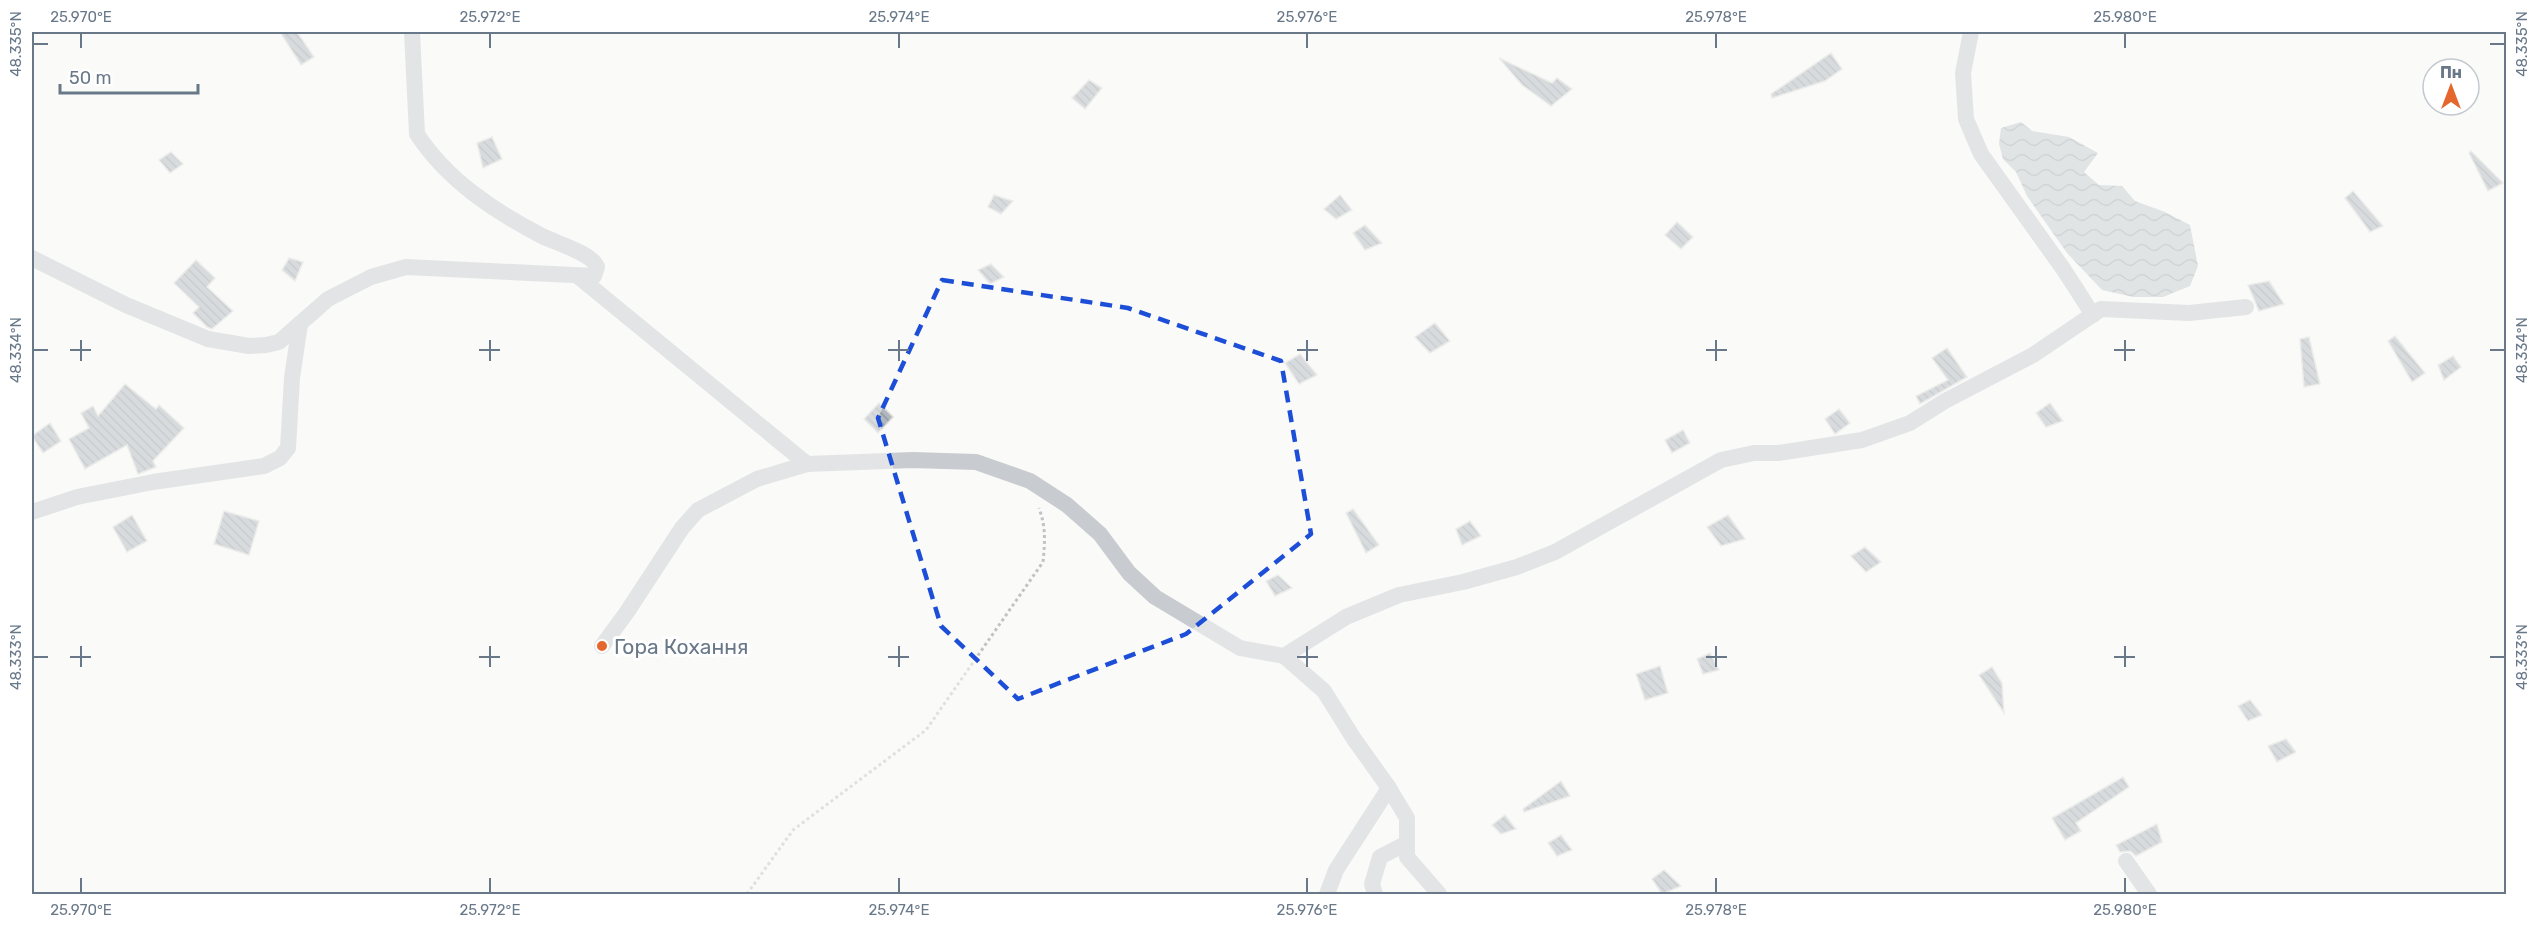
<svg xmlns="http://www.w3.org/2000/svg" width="2538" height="926" viewBox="0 0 2538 926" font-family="Rubik,sans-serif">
	<defs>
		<pattern id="water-waves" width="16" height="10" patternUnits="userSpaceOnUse" patternTransform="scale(1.5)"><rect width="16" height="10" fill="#c1cacf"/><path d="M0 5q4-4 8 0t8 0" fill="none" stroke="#a1a9ae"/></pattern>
		<pattern id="building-back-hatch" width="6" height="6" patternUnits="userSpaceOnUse" patternTransform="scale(1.5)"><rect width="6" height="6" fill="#afb6bd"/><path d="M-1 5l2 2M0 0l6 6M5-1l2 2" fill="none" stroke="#92999f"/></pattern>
	</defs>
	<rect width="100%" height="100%" fill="#fafaf8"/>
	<!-- water -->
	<polygon fill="url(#water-waves)" points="2021,122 2032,131 2069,137 2098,153 2084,172 2099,185 2122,186 2135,201 2165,212 2190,225 2198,266 2190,286 2163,297 2133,297 2102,290 2067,253 2027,196 2016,172 2003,159 1999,144 2001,128"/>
	<!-- building -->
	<g fill="url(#building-back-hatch)" stroke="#dcdcda" stroke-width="1.5">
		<polygon points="280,32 297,32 314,57 301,65"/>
		<polygon points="1831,53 1842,69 1825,81 1772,98 1771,94"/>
		<polygon points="1499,58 1552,83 1557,78 1572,89 1551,106 1522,85"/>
		<polygon points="1089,80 1102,88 1085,109 1072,98"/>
		<polygon points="492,137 502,159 483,168 477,143"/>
		<polygon points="2471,151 2503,183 2488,191 2469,153"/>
		<polygon points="171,152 183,164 170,173 159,160"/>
		<polygon points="2353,191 2383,226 2370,232 2345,198"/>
		<polygon points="994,195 1013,201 1001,214 988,207"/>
		<polygon points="1340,195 1352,210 1336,219 1324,209"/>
		<polygon points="1677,222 1693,237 1681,249 1665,235"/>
		<polygon points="1365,225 1382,243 1365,250 1353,233"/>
		<polygon points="289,258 303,262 295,281 282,270"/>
		<polygon points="196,260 215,278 207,287 233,311 212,329 207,327 193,313 199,307 174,283"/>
		<polygon points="991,264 1004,277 990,284 978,270"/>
		<polygon points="2269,281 2284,304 2259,311 2248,285"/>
		<polygon points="1435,323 1450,341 1430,353 1415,337"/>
		<polygon points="2395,336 2425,373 2412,382 2388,341"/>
		<polygon points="2309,337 2320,384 2304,387 2300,339"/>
		<polygon points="1947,348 1967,377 1920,404 1916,396 1948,380 1932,358"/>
		<polygon points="1300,354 1317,375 1299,384 1285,363"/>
		<polygon points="2453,356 2461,367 2444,380 2438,365"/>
		<polygon points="125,384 156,409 159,405 184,428 153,461 156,467 138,474 127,445 85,469 69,439 89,428 81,413 93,406 98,416"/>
		<polygon points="879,403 893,417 878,433 864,419"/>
		<polygon points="2050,403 2063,421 2046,427 2036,413"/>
		<polygon points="1839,409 1850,423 1835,434 1825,419"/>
		<polygon points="50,423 61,441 43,453 32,436"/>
		<polygon points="1683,430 1690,443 1672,453 1665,440"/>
		<polygon points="1353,509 1379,545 1366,553 1346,513"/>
		<polygon points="224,511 259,521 249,555 214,544"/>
		<polygon points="132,515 147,541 127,552 113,527"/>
		<polygon points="1728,515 1745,539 1721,546 1707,527"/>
		<polygon points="1470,521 1481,536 1462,545 1456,529"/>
		<polygon points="1865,547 1881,562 1866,572 1851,556"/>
		<polygon points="1278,575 1292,588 1275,596 1266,581"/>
		<polygon points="1710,653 1719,670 1703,674 1697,659"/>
		<polygon points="1660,666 1668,693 1645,700 1636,674"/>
		<polygon points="1992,667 2002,683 2004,713 1979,675"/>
		<polygon points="2250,700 2262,715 2248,721 2238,706"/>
		<polygon points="2286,739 2296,752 2277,762 2268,746"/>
		<polygon points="2123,777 2129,787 2076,823 2081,831 2065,840 2052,818"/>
		<polygon points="1561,781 1570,796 1524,812 1523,809"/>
		<polygon points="1505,815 1516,829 1501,834 1492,825"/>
		<polygon points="2157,824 2162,842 2136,856 2130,851 2120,852 2116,845"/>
		<polygon points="1561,835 1572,850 1557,856 1548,843"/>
		<polygon points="1664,870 1681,886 1662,894 1652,879"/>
	</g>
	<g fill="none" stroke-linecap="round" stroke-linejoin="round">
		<!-- path -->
		<path stroke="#c0c2c5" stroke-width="3" stroke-dasharray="3 3" stroke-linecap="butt" d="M747 894 793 830 926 730 1043 562C1045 542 1046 527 1039 508"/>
		<!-- street -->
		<g stroke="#c8cbcf" stroke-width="16">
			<polyline points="1971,32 1963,73 1966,119 1981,154 2064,270 2093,315"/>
			<path d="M32 258 126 305 208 339 249 346 266 345 279 342 328 299 371 277 406 267 594 276 597 267C592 253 556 243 542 236 494 211 447 180 417 134L412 32"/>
			<polyline points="579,277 807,464 913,460 976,462 1030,481 1067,505 1100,534 1129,573 1155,597 1240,648 1284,656 1324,691 1354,739 1389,788 1407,818 1407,857 1439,894"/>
			<polyline points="32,512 77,497 153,482 264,466 280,458 288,448 292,378 300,324"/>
			<polyline points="602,646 627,612 682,528 698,510 757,479 807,464"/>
			<polyline points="1284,656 1346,617 1399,595 1463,582 1517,567 1555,552 1721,460 1754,453 1778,453 1862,440 1910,423 1945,401 2033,355 2101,309 2189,313 2246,307"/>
			<polyline points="2126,861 2149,894"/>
			<polyline points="1327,894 1336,870 1389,788"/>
			<polyline points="1375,894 1372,884 1380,857 1407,843"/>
		</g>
	</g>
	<!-- marked area -->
	<path d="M0 0H2538V926H0ZM942 280 1128 308 1281 361 1311 534 1186 634 1018 699 941 626 878 418Z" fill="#fafaf8" fill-opacity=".55" fill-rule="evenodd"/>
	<path fill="none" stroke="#1d4ed8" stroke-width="4.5" stroke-dasharray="12 8" stroke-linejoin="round" d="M942 280 1128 308 1281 361 1311 534 1186 634 1018 699 941 626 878 418Z"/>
	<!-- ticks -->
	<path fill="none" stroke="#697889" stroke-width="2" d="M81 33V48M490 33V48M899 33V48M1307 33V48M1716 33V48M2125 33V48M33 44H48M2490 44H2505M81 340V361M490 340V361M899 340V361M1307 340V361M1716 340V361M2125 340V361M33 350H48M70 350H91M479 350H500M888 350H909M1297 350H1318M1706 350H1727M2114 350H2135M2490 350H2505M81 646V667M490 646V667M899 646V667M1307 646V667M1716 646V667M2125 646V667M33 657H48M70 657H91M479 657H500M888 657H909M1297 657H1318M1706 657H1727M2114 657H2135M2490 657H2505M81 878V893M490 878V893M899 878V893M1307 878V893M1716 878V893M2125 878V893"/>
	<!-- markers -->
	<circle fill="#e5672d" stroke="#fff" stroke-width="2" cx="602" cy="646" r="6"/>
	<g text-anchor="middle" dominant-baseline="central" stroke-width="6" stroke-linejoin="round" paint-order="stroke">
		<!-- poi labels -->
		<g font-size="21" fill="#697889" stroke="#fff" text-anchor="start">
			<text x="614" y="646">Гора Кохання</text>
		</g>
	</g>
	<!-- border -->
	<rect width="2538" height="926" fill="none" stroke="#ffffff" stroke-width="66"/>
	<!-- north arrow -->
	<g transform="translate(2451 87)"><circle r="28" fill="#ffffff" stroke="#c3c9d0" stroke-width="1.5"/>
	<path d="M0-4.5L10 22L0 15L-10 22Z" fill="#e5672d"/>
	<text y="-9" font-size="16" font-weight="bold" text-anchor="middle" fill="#697889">Пн</text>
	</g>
	<!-- scale -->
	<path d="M60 84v9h138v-9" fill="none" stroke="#697889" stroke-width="3"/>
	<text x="69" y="84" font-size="18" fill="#697889" stroke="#ffffff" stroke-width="4.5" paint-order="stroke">50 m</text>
	<rect x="33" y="33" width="2472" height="860" fill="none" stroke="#697889" stroke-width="2"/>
	<g font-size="15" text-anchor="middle" fill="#697889">
		<text x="81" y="22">25.970°E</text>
		<text x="490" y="22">25.972°E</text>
		<text x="899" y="22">25.974°E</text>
		<text x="1307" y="22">25.976°E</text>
		<text x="1716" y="22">25.978°E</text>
		<text x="2125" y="22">25.980°E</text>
		<text transform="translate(16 44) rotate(-90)" y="5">48.335°N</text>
		<text transform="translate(2522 44) rotate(-90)" y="5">48.335°N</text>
		<text transform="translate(16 350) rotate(-90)" y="5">48.334°N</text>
		<text transform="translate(2522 350) rotate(-90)" y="5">48.334°N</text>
		<text transform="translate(16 657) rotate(-90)" y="5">48.333°N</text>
		<text transform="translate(2522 657) rotate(-90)" y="5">48.333°N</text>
		<text x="81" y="915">25.970°E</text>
		<text x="490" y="915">25.972°E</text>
		<text x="899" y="915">25.974°E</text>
		<text x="1307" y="915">25.976°E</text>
		<text x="1716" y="915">25.978°E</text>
		<text x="2125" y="915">25.980°E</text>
	</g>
</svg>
